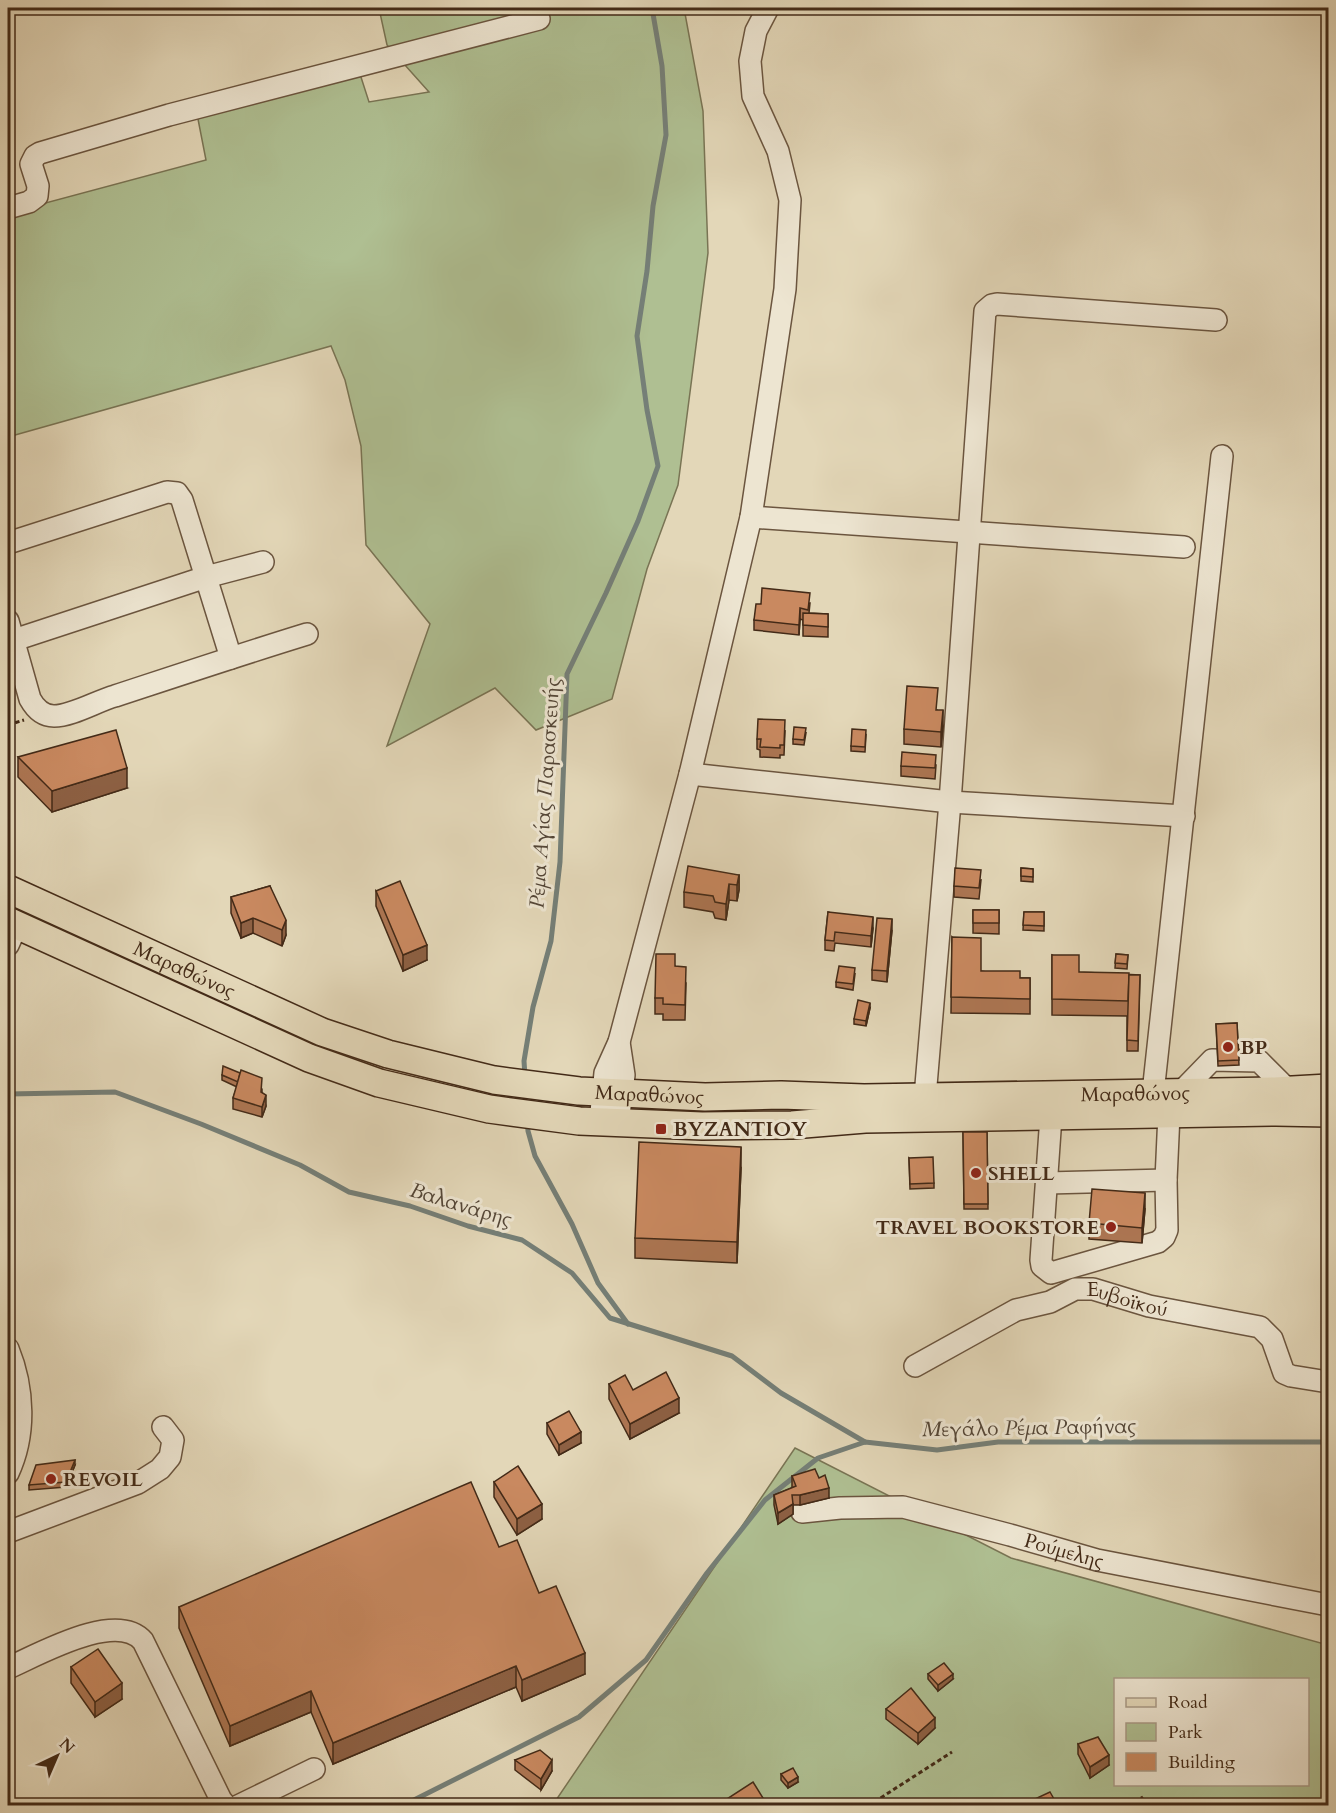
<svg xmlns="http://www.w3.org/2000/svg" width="1336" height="1813" viewBox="0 0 1336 1813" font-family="Cardo,serif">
	<rect width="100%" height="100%" fill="#e3d7b8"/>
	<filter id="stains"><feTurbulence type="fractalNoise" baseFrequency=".00333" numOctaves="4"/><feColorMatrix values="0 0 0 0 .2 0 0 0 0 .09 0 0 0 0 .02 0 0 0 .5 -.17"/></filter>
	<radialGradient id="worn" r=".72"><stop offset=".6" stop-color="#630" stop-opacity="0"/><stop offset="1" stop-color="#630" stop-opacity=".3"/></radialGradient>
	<!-- green -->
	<g fill="#afbf92" stroke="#797454" stroke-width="1.5" fill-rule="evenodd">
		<polygon points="398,8 684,8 703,111 708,253 678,485 647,569 612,699 536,730 495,688 387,746 430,624 366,545 361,446 345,380 331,346 8,437 8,213 206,160 197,114 359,71 369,102 429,92 387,45 380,13"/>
		<path d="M795 1448 1011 1558 1328 1645V1805L552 1806ZM1116 1680H1308V1784H1116Z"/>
	</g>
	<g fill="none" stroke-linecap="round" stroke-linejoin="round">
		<!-- stream -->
		<g stroke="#757f77" stroke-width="5">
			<polyline points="525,1076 524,1061 533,1007 551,941 560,862 567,674 606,593 638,521 658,466 647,410 637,336 647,271 653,206 666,135 662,66 652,8"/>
			<polyline points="8,1094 115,1092 201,1124 300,1165 349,1192 410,1206 468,1226 522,1240 572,1273 610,1318 732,1356 781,1393 865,1442"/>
			<polyline points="527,1121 528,1131 535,1156 572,1224 598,1283 628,1324"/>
			<polyline points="402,1806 579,1717 646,1660 707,1573 765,1500 818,1458 865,1442 937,1450 998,1442 1328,1442"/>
		</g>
		<!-- minor casing -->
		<g stroke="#6b553f" stroke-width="24">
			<g id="minor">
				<polyline points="8,208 29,202 37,196 38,186 31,164 35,156 40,153 169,115 539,19"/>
				<polyline points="751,517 1184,547"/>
				<polyline points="8,543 167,492 177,493 182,500 231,658"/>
				<path d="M8 621 30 699C35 708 42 716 54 716 72 716 97 701 115 696 179 675 242 654 307 634"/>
				<polyline points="8,642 206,577 263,562"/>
				<polyline points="690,774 950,802 1184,816"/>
				<polyline points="8,945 17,925"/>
				<polyline points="1153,1093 1222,456"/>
				<polyline points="1180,1093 1212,1060 1259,1061 1289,1091"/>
				<polyline points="925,1097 950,802 985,311 992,305 997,304 1216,320"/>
				<polyline points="1051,1116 1041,1260 1042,1266 1051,1273 1158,1242 1164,1237 1167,1230 1166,1180 1169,1114"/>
				<polyline points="600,1122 605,1073 619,1042 690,774 751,517 785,289 790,200 778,151 753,96 750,61 756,31 768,8"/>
				<polyline points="618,1123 624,1075 619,1042"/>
				<polyline points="1047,1183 1166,1180"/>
				<path d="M8 1349C24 1388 26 1435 8 1473"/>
				<path id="s1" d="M915 1366 1016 1310 1050 1302 1075 1289H1093L1149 1306 1260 1327 1272 1339 1284 1373 1291 1376 1328 1382"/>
				<path id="s2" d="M802 1512 840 1508 903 1507 1010 1535 1097 1560 1328 1605"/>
				<polyline points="8,1532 138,1483 160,1469 170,1457 173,1440 163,1427"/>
				<path d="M8 1668C38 1655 116 1610 143 1641L221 1800 226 1806"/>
				<polyline points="238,1806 314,1769"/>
			</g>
		</g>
		<!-- major casing -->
		<g stroke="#432a17" stroke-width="30">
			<g id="major">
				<path id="s3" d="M8 889 322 1032 388 1054 494 1080 579 1091 705 1097 781 1095 864 1098 1275 1091 1328 1088"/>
				<polyline points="8,921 309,1058 379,1083 489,1109 579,1121 702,1126 792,1125 865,1119 1276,1112 1328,1113"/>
			</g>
		</g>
		<!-- path -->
		<g stroke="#432a17" stroke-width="3" stroke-dasharray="4.5 3" stroke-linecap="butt">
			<polyline points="8,725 24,720"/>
			<polyline points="868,1806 952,1752"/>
			<polyline points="1128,1806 1143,1797"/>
		</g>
		<!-- minor -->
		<use href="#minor" stroke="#ede5d1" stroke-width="21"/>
		<!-- major -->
		<use href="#major" stroke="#e3d7b8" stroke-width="27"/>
	</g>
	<!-- wall -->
	<g fill="#ad7653" stroke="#432a17" stroke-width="1.5">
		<polygon points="810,603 809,613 828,614 828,637 803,636 803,620 800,619 799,635 754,630 754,620 761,604"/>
		<polygon points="937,710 943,726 941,747 904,744 904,729"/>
		<polygon points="785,731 784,755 780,755 780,758 760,757 760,750 757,749 757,739"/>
		<polygon points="806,733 804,745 793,744 793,739"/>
		<polygon points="866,735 865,752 851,751 851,746"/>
		<polygon points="18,757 127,788 52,812 18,777"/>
		<polygon points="936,765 935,779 901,776 901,766"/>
		<polygon points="1021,868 1033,869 1033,882 1021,881"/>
		<polygon points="739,875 739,890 737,901 729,900 726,920 715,918 713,912 684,907 684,892"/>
		<polygon points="981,880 979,899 954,897 954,886"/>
		<polygon points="270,886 286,935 282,946 253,933 241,938 231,913 231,897"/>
		<polygon points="376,891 427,960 403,971 376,906"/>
		<polygon points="973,910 999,910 999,934 973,933"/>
		<polygon points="828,912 873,928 871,947 835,943 834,951 825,950 825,940"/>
		<polygon points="1024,912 1044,912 1044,931 1023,930"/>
		<polygon points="892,930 887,982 872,980 872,970"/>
		<polygon points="952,937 981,971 1020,978 1030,978 1030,1014 951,1013"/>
		<polygon points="1116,954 1128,955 1127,969 1115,968"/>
		<polygon points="1052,955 1079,972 1140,975 1138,1051 1127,1051 1127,1016 1052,1015"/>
		<polygon points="675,966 686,983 685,1020 663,1020 663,1014 655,1014 655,998"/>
		<polygon points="855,974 853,990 836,987 836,982"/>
		<polygon points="870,1008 866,1026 854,1024 854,1019"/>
		<polygon points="1237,1023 1239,1065 1218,1066 1216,1024"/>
		<polygon points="222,1075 262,1089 262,1093 266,1106 262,1117 233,1109 233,1098 237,1087 222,1080"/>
		<polygon points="963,1132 987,1132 988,1209 964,1209"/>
		<polygon points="909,1158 934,1183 934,1188 910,1189"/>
		<polygon points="741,1168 737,1263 635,1258 635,1238"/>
		<polygon points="1145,1209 1142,1243 1089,1239 1089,1223"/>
		<polygon points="609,1384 679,1413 630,1439 609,1399"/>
		<polygon points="547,1423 581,1443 559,1455 547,1434"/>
		<polygon points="75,1465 66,1487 29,1490 29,1485"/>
		<polygon points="792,1476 819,1478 829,1498 800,1505 793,1505 793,1514 778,1524 774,1505 774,1495 792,1488"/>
		<polygon points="494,1482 542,1519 517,1535 494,1497"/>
		<polygon points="499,1547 539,1593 585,1674 522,1701 516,1687 333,1764 311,1712 230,1746 179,1628 179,1607"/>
		<polygon points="71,1667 122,1699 95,1717 71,1683"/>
		<polygon points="928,1674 953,1679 938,1691 928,1679"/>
		<polygon points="886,1709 935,1728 918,1744 886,1719"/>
		<polygon points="1078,1744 1109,1765 1090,1778 1078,1754"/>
		<polygon points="515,1760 552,1771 541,1790 515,1770"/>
		<polygon points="781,1774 798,1782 788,1788 781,1780"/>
	</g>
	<!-- shaded-wall -->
	<g fill="#8d6043" stroke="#432a17" stroke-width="1.5">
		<polygon points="800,608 800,619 799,635 799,625"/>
		<polygon points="943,710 943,726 941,747 941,732"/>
		<polygon points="127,768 127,788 52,812 52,791"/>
		<polygon points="739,875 739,890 737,901 737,885"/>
		<polygon points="729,884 729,900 726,920 726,904"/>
		<polygon points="873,917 873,928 871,947 871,936"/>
		<polygon points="253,918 253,933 241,938 241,923"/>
		<polygon points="892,919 892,930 887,982 887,971"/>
		<polygon points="286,920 286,935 282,946 282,930"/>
		<polygon points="427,945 427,960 403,971 403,955"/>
		<polygon points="870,1003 870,1008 866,1026 866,1021"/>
		<polygon points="266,1095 266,1106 262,1117 262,1107"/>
		<polygon points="741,1147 741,1168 737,1263 737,1242"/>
		<polygon points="1145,1193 1145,1209 1142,1243 1142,1228"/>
		<polygon points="679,1398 679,1413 630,1439 630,1424"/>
		<polygon points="581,1432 581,1443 559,1455 559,1445"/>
		<polygon points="75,1460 75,1465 66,1487 66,1482"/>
		<polygon points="829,1488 829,1498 800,1505 800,1495"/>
		<polygon points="542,1504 542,1519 517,1535 517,1519"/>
		<polygon points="793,1504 793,1514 778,1524 778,1513"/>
		<polygon points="585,1653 585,1674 522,1701 522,1680"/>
		<polygon points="516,1666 516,1687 333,1764 333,1743"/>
		<polygon points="953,1674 953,1679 938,1691 938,1685"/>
		<polygon points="122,1683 122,1699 95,1717 95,1702"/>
		<polygon points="311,1691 311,1712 230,1746 230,1726"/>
		<polygon points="935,1718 935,1728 918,1744 918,1733"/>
		<polygon points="1109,1755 1109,1765 1090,1778 1090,1767"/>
		<polygon points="552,1760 552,1771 541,1790 541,1779"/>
		<polygon points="798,1777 798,1782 788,1788 788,1783"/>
	</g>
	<!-- building -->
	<g fill="#c98960" stroke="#432a17" stroke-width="1.5">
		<polygon points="762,588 810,593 808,610 800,608 799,625 754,620 756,604 761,604"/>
		<polygon points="803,613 828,614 828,627 803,625"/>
		<polygon points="907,686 938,688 936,710 943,710 941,732 904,729"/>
		<polygon points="758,719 785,720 784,745 780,745 780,748 760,747 761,739 757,739"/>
		<polygon points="794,727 806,728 804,740 793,739"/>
		<polygon points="852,729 866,730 865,747 851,746"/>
		<polygon points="116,730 127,768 52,791 18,757"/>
		<polygon points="902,752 936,755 935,768 901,766"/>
		<polygon points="688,866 739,875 737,885 729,884 726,904 715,902 713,896 684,892"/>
		<polygon points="955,868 981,870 979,888 954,886"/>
		<polygon points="1021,868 1033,869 1033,877 1021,876"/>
		<polygon points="400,881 427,945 403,955 376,891"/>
		<polygon points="270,886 286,920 282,930 253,918 241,923 231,897"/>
		<rect x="973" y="910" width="26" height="13"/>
		<polygon points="828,912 873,917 871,936 835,932 834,941 825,940"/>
		<polygon points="1024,912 1044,912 1044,926 1023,925"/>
		<polygon points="877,918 892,919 887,971 872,970"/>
		<polygon points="952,937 981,938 981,971 1020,971 1020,978 1030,978 1030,999 951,997"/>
		<polygon points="656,954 675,954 675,966 686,967 685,1005 663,1004 663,998 655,998"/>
		<polygon points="1116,954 1128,955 1127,964 1115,963"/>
		<polygon points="1052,955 1079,955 1079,972 1129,973 1128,1001 1052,999"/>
		<polygon points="839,966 855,968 853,984 836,982"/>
		<polygon points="1129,975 1140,975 1138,1041 1127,1040"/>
		<polygon points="858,1000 870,1003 866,1021 854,1019"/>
		<polygon points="1237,1023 1239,1060 1218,1061 1216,1024"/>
		<polygon points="223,1066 240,1073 238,1082 222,1075"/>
		<polygon points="241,1070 262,1078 261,1092 266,1095 262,1107 233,1098"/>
		<polygon points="963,1132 987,1132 988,1204 964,1204"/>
		<polygon points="639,1142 741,1147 737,1242 635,1238"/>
		<polygon points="933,1157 934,1183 910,1184 909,1158"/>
		<polygon points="1092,1189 1145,1193 1142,1228 1089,1223"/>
		<polygon points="666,1372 679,1398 630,1424 609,1384 625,1375 633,1390"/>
		<polygon points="569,1411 581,1432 559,1445 547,1423"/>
		<polygon points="75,1460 66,1482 29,1485 36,1465"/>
		<polygon points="518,1466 542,1504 517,1519 494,1482"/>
		<polygon points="815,1469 819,1478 825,1475 829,1488 800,1495 792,1495 793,1504 778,1513 774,1495 796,1486 792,1476"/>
		<polygon points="471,1482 499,1547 517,1540 539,1593 556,1586 585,1653 522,1680 516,1666 333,1743 311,1691 230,1726 179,1607"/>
		<polygon points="98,1649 122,1683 95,1702 71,1667"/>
		<polygon points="944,1663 953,1674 938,1685 928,1674"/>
		<polygon points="911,1688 935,1718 918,1733 886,1709"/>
		<polygon points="1098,1737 1109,1755 1090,1767 1078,1744"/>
		<polygon points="540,1750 552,1760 541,1779 515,1760"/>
		<polygon points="793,1768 798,1777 788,1783 781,1774"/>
		<polygon points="753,1782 768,1806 716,1806"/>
		<polygon points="1050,1792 1058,1806 1025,1806 1024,1804"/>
	</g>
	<!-- markers -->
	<g fill="#8f2418" stroke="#ede5d1" stroke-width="2">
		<circle cx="1228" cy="1047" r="6"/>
		<rect x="655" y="1123" width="12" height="12" rx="3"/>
		<circle cx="976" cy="1173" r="6"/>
		<circle cx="1111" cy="1227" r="6"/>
		<circle cx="51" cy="1479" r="6"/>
	</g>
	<g text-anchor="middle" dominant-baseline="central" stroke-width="6" stroke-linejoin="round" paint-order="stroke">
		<!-- street labels -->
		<g font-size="20" fill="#432a17" stroke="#ede5d1">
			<text stroke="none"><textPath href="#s3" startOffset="194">Μαραθώνος</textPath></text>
			<text stroke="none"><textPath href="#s3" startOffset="680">Μαραθώνος</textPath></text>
			<text stroke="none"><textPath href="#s3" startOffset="1166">Μαραθώνος</textPath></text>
			<text stroke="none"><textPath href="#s1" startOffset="232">Ευβοϊκού</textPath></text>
			<text stroke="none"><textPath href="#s2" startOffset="268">Ρούμελης</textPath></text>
		</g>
		<!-- poi labels -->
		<g font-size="20" font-weight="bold" fill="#432a17" stroke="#ede5d1" text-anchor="start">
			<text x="1240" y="1047">BP</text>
			<text x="673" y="1129">ΒΥΖΑΝΤΙΟΥ</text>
			<text x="988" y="1173">SHELL</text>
			<text x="1099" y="1227" text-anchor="end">TRAVEL BOOKSTORE</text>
			<text x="63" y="1479">REVOIL</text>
		</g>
		<!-- water labels -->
		<g font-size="21" font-style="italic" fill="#544637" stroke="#ede5d1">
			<text transform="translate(545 793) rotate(-86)">Ρέμα Αγίας Παρασκευής</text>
			<text transform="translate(461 1205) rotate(17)">Βαλανάρης</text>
			<text transform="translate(1029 1428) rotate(-1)">Μεγάλο Ρέμα Ραφήνας</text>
		</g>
	</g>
	<!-- margin -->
	<rect width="1336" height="1813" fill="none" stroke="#e3d7b8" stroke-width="30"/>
	<rect x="9" y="9" width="1318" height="1795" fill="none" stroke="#432a17" stroke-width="3"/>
	<rect x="15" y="15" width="1306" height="1783" fill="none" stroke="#432a17" stroke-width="1.5"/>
	<!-- legend -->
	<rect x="1114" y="1678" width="195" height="108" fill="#ede5d1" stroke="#a99a87" stroke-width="1.5"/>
	<rect x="1126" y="1698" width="30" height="9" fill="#e3d7b8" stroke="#a99a87" stroke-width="1.5"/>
	<text x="1168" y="1708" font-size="18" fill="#432a17">Road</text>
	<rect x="1126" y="1723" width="30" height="18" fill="#afbf92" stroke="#a99a87" stroke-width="1.5"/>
	<text x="1168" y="1738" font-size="18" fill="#432a17">Park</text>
	<rect x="1126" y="1753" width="30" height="18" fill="#c98960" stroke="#a99a87" stroke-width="1.5"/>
	<text x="1168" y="1768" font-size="18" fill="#432a17">Building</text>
	<!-- north arrow -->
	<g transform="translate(57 1756) rotate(44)" stroke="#ede5d1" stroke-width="4.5" paint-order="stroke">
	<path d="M0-4.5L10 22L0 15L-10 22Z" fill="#432a17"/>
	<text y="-9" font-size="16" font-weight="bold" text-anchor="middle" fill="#432a17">N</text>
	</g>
	<rect width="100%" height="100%" filter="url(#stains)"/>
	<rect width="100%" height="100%" fill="url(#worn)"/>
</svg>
